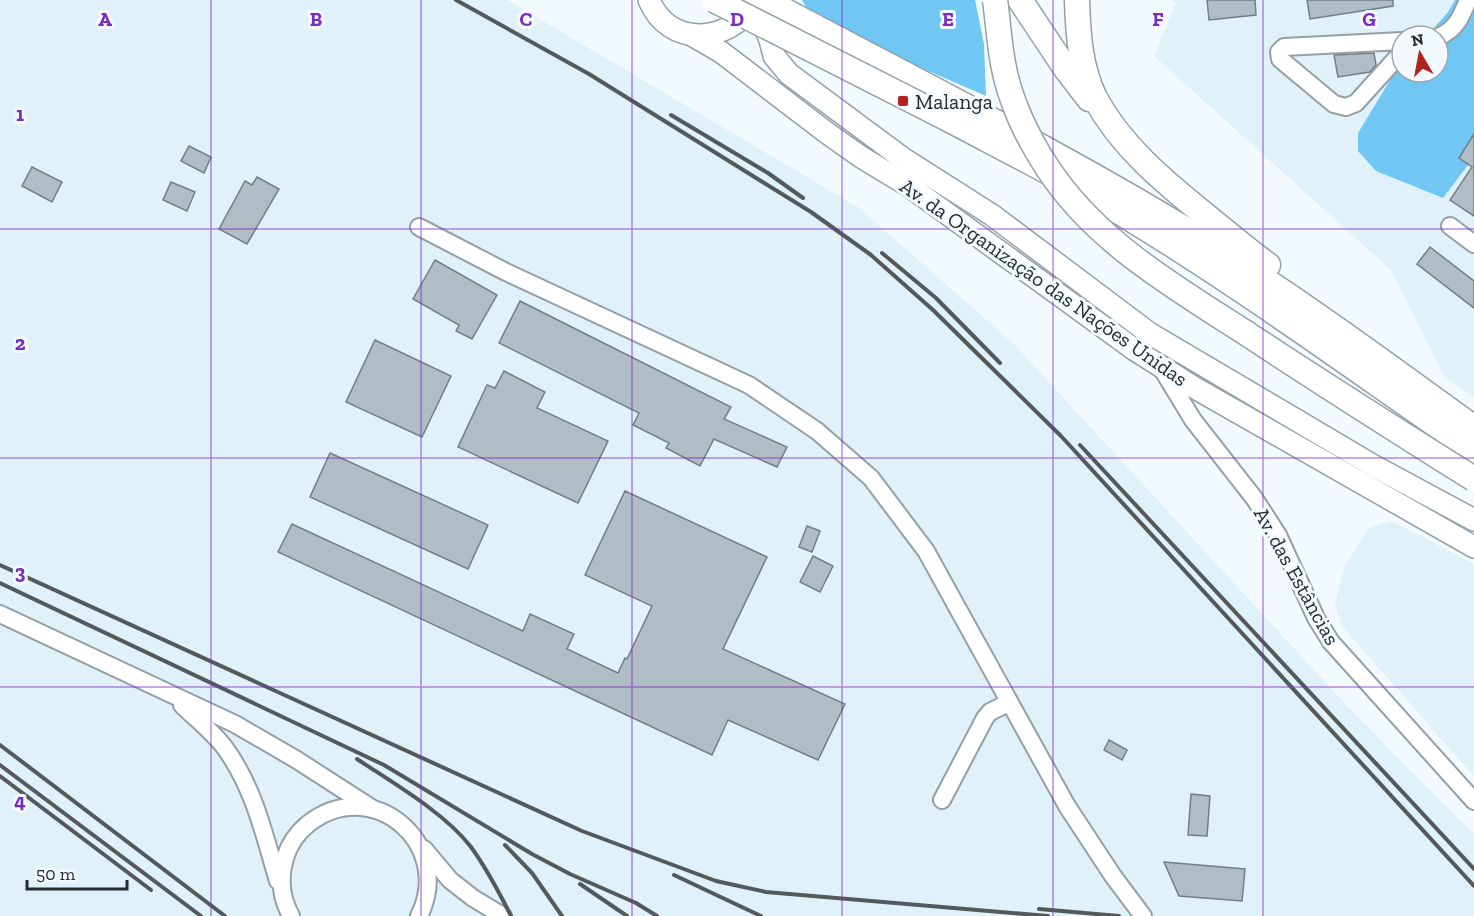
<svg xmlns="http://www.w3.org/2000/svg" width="1474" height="916" viewBox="0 0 1474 916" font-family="'Zilla Slab',serif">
	<rect width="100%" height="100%" fill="#f3faff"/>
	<!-- built -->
	<g fill="#e0f1fa" fill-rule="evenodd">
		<polygon points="0,0 507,0 858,207 1014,344 1348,707 1474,834 1474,916 0,916"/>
		<path d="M1171 0H1474V398L1445 377 1392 271 1154 56 1176 3ZM1402 36H1438V72H1402Z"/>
		<polygon points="1392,521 1474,564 1474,776 1341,625 1335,604 1345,565 1370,527"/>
	</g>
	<!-- forest -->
	<g fill="#71c7f4">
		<polygon points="802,0 975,0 984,44 986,96 841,33 806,7"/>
		<polygon points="1455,0 1474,0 1474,157 1443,198 1376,171 1358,151 1358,133 1392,77 1402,66 1402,72 1438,72 1438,36 1427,36 1448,12"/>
	</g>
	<!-- building -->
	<g fill="#b1bdc4" stroke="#737f85" stroke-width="1.5">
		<polygon points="1207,0 1255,0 1256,15 1209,20"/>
		<polygon points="1307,0 1393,0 1393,6 1310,19"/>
		<polygon points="1374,53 1376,65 1370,72 1338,77 1334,55"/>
		<polygon points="1474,134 1474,216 1450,200 1472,167 1459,158"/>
		<polygon points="189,146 211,157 204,173 181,161"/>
		<polygon points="32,167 62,182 52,202 22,186"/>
		<polygon points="257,177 279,189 247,244 219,229 245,181 252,185"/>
		<polygon points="171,182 195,192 187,211 163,200"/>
		<polygon points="1430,247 1474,281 1474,308 1417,264"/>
		<polygon points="435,260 497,295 472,339 456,331 459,325 413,299"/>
		<polygon points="520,301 731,407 724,419 787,447 777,467 714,439 700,466 666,448 669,443 633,425 639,413 499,343"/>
		<polygon points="375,340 451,376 422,437 346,402"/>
		<polygon points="504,371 545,392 537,408 608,441 578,503 458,447 487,385 495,388"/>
		<polygon points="330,453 488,525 468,569 310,497"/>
		<polygon points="625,491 767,557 723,649 845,704 818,760 728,720 712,755 278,552 292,524 523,631 530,614 574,634 567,649 618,673 625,658 627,659 652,606 585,575"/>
		<polygon points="807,526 820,531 812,552 799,547"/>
		<polygon points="813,556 833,566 820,592 800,582"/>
		<polygon points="1109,740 1127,750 1122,760 1104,750"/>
		<polygon points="1191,794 1210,796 1207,836 1188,835"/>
		<polygon points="1164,862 1245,869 1242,901 1179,896"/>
	</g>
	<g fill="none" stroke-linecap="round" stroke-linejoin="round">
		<!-- minor casing -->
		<g stroke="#94a0a7" stroke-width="20">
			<g id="minor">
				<path d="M1438 37C1456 30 1461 17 1468 0"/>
				<polyline points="1402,41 1284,47 1279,52 1280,59 1334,104 1346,107 1356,103 1402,52"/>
				<polyline points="1450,226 1474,244"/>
				<polyline points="419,227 506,272 749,385 817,431 871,478 926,551 1067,806 1113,876 1143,916"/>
				<polyline points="1162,369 1193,420 1254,498 1278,535 1316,618 1331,642 1474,801"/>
				<polyline points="0,614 235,724 297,760 373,809"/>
				<path d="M182 705C196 719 213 732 225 748 254 788 264 834 278 881"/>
				<polyline points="942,800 985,718 990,712 1008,703"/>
				<polyline points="424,849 450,880 473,898 503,916"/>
				<path d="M291 916C281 898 279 878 285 858 289 845 297 833 308 824 372 773 455 844 419 916"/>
			</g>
		</g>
		<!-- major casing -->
		<g stroke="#94a0a7" stroke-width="24">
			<g id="major">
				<path d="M649 0C669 48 728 44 754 4"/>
				<polyline points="760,16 770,40 774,56 789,74 901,157 992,215 1149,333 1374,466 1474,520"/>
				<polyline points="690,34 721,52 827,133 861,157 909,186 1135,350 1195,388 1474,547"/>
			</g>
		</g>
		<!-- highway casing -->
		<g stroke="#94a0a7" stroke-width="27">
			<g id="highway">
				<path d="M765 0C910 78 1058 151 1198 237 1294 296 1383 362 1474 428"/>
				<polyline points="1020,0 1066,69 1089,99"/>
				<path d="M1077 0C1078 33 1080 68 1095 98 1120 145 1163 181 1204 214 1225 231 1246 249 1268 265"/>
				<path d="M948 119C1012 153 1078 186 1139 224 1254 295 1363 375 1474 451"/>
			</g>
		</g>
		<!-- minor -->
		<use href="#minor" stroke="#fff" stroke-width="16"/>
		<!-- major -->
		<use href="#major" stroke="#fff" stroke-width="21"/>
		<!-- highway -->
		<use href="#highway" stroke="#fff" stroke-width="24"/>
		<!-- rail -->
		<g stroke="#54595c" stroke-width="4">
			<polyline points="456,0 589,74 811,212 871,255 933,310 1061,436 1474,886"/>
			<polyline points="671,115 768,173 803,198"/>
			<polyline points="882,253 936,298 1000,363"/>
			<polyline points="1080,445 1474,869"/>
			<polyline points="0,565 582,831 716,881 766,892 1048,916"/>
			<polyline points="0,583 384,765 532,854 570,874 636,903 657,916"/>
			<polyline points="0,745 225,916"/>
			<path d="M357 759C393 783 445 813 471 847 487 869 499 892 511 916"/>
			<polyline points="0,765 201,916"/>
			<polyline points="0,776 151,890"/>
			<polyline points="505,845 532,873 562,916"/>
			<polyline points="674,875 761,916"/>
			<polyline points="580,884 627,916"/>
			<polyline points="1039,909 1119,916"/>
		</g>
		<!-- highway-bridge casing -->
		<g stroke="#94a0a7" stroke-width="27" stroke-linecap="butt">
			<g id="highway-bridge">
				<polyline points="714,0 948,119"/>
				<path d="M995 0C998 21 999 42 1003 63 1009 99 1027 137 1047 167 1096 243 1178 289 1252 337 1325 385 1399 432 1474 479"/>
			</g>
		</g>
		<!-- highway-bridge -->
		<use href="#highway-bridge" stroke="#fff" stroke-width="24"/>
	</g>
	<!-- grid -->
	<path fill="none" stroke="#7b2cbf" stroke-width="1.5" stroke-opacity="0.55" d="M211 0V916M421 0V916M632 0V916M842 0V916M1053 0V916M1263 0V916M0 229H1474M0 458H1474M0 687H1474"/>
	<!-- markers -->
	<rect fill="#b2221e" stroke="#f3faff" stroke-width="2" x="897" y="95" width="12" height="12" rx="3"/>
	<g text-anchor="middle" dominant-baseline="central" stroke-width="6" stroke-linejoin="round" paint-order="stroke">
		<!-- poi labels -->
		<g font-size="21" fill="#262b2d" stroke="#f3faff" text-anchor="start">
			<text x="915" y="101">Malanga</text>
		</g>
		<!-- street labels -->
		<g font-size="21" fill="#262b2d" stroke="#f3faff">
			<text transform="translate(1044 282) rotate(35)">Av. da Organização das Nações Unidas</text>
			<text transform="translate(1297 576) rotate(61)">Av. das Estâncias</text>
		</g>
	</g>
	<g font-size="20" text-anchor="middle" font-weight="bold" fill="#7b2cbf" stroke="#f3faff" stroke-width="6" stroke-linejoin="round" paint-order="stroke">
		<text x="105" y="26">A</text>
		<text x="316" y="26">B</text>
		<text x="526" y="26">C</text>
		<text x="737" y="26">D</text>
		<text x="948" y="26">E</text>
		<text x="1158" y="26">F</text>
		<text x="1369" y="26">G</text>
		<text x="20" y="121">1</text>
		<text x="20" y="350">2</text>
		<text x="20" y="579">3</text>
		<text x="20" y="808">4</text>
	</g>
	<!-- north arrow -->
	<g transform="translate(1420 54) rotate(350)"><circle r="28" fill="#f3faff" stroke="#a1a7ab" stroke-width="1.5"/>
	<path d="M0-4.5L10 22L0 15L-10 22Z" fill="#b2221e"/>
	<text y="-9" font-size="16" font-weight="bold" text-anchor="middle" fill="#262b2d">N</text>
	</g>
	<!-- scale -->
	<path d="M27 880v9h100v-9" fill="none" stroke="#262b2d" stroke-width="3"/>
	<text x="36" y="880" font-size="18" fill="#262b2d" stroke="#f3faff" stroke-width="4.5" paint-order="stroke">50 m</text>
</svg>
